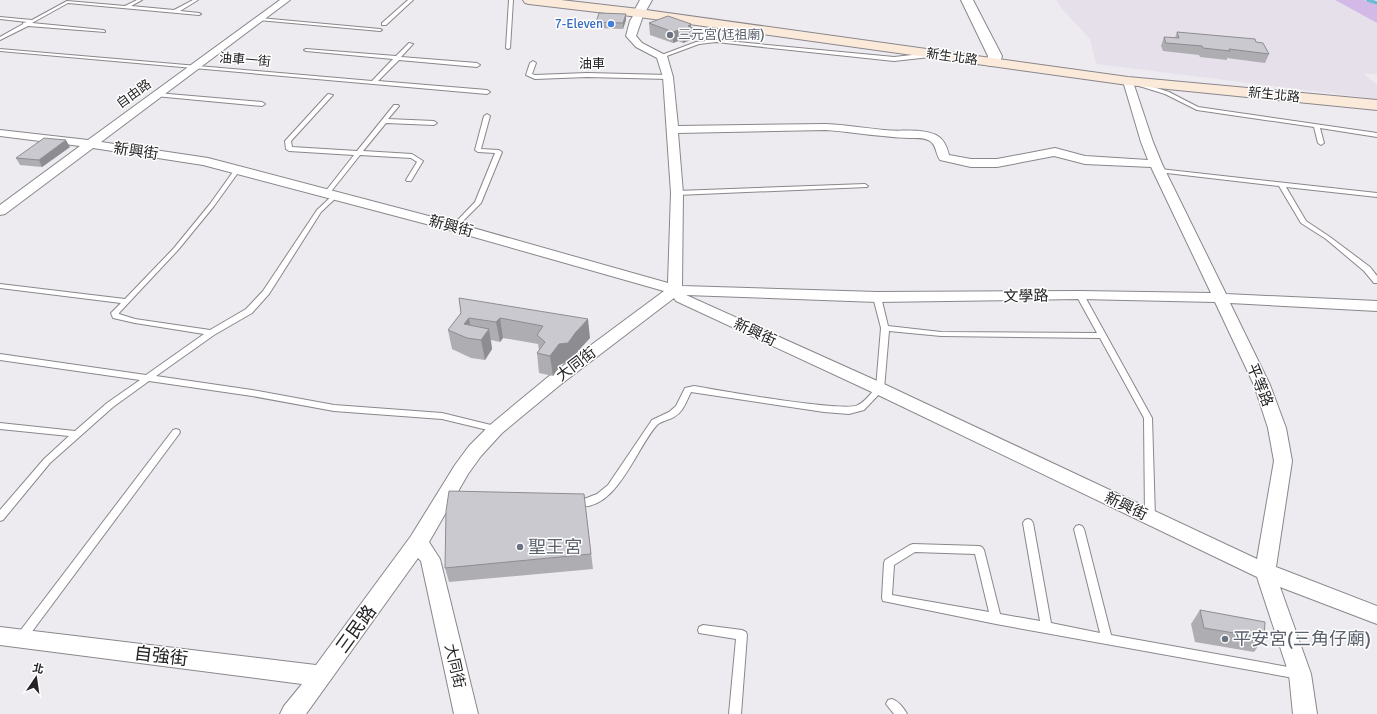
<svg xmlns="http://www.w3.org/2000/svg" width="1377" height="714" viewBox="0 0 1377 714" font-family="Signika,'Noto Sans TC',sans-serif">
	<rect width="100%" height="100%" fill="#edebef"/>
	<!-- built -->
	<polygon fill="#e6e0eb" points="1056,0 1335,0 1377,23 1377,74 1364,74 1377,85 1377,99 1096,64 1090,39 1062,9"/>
	<!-- green -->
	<polygon fill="#d3b9e7" points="1335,0 1364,0 1377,5 1377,23"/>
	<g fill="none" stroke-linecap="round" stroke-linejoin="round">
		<!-- stream -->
		<polyline stroke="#6ebad5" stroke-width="3.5" points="1368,0 1377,3"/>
		<!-- service casing -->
		<g stroke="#8a878c" stroke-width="2">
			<g id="service">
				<polygon points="137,0 142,0 131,6 174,10 193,0 198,0 180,11 199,13 201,14 199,15 68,3 32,23 103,30 105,31 105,32 28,26 0,40 0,37 23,24 23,23 27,22 0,19 0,17 32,20 67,1 125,6"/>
				<polygon points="408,0 413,0 386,25 382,25 382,23"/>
				<polygon points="509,0 513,0 510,48 508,49 506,48"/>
				<polygon points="260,18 380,29 382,30 380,31 258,20 258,18"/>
				<polygon points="716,40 894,57 930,53 933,55 930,57 894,61 716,42 699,44 664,57 659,56 696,42"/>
				<polygon points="409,43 413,44 401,57 477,63 480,65 477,67 399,60 378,81 487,90 490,92 487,94 0,51 0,49 372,81 393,59 306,51 304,50 306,49 396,56"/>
				<polygon points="533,61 536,63 532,74 535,75 587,73 668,75 671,77 668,79 587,77 535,79 526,75 530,63"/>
				<polygon points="1138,82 1169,92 1198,107 1377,133 1377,137 1320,128 1324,143 1321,145 1318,143 1314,127 1197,110 1165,94 1136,85 1135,84"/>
				<polygon points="157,93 262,102 265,104 262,106 155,96 154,95"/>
				<polygon points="328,94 333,95 291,141 292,147 357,151 394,105 398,105 399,106 388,119 434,121 437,123 434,125 386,123 363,151 412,154 423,161 411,181 407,181 406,180 417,162 411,158 360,155 329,194 325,194 325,192 354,155 289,151 286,149 285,141"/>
				<polygon points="487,114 490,116 481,149 499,150 502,152 481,203 456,228 452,228 452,226 475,202 495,153 478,152 475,150 484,116"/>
				<polygon points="237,168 240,170 214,206 178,250 119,313 119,314 135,319 210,330 246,309 263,291 317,210 334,194 338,194 339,195 321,212 269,294 252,313 214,335 156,376 252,390 334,405 442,413 499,427 500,429 499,431 496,432 442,419 334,411 252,396 149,381 113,407 50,463 3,520 0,521 0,510 44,459 69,436 0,429 0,423 75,431 107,403 140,380 0,360 0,354 146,375 204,334 135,323 113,318 111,313 121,303 0,288 0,284 125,299 174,248 210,204 235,169"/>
				<polygon points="1160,169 1377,193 1377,197 1286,187 1306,221 1330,237 1370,267 1377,276 1377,283 1374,283 1364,271 1326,239 1301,223 1279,186 1158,172 1157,171"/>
				<polygon points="865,184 868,186 867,187 677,195 674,193 677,191"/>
				<path d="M1077 293H1080L1084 295 1152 418 1155 517 1153 520 1150 521 1147 520 1145 517 1144 418 1100 338 941 336 889 331 884 389 864 410 849 414 824 412 691 392C686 402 683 412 674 417 669 420 661 421 657 425 635 449 615 518 572 505L570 502 572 499 575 498 584 499 597 494 608 485 652 420 669 412 676 406 685 388 694 386C717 390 845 413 858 405 865 402 871 393 876 388L881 328 873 297 874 295H880L881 297 888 326 941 332 1097 333 1076 295Z"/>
				<polygon points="176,429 179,430 180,432 179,434 25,641 21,643 17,641 16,638 17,635 173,430"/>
				<path d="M1028 519 1031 520 1033 523 1051 623 1100 633 1074 529 1076 526 1079 525 1082 526 1084 529 1111 635 1299 669 1303 670 1305 674 1303 678 1299 679 996 624 883 601 882 598 884 563 885 560 910 545 913 544 979 546 982 547 984 550 1000 614 1040 621 1023 523 1025 520ZM915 552 975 554 989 612 892 595 894 565Z"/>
				<polygon points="703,625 742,630 746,632 747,635 741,714 729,714 736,639 699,633 698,630 699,627"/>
				<path d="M892 699C898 701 904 708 907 714H894L886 704 888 700Z"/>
			</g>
		</g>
		<!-- minor casing -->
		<g stroke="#8a878c" stroke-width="2">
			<path id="minor" d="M280 0H290L101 142 208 158 459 224 668 283 671 193 663 77 657 58 636 47 626 36 630 21 636 11 639 10 644 13 636 36 642 43 667 56 673 77 678 126 826 124C846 125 865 128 884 130 901 132 920 128 936 135 944 139 947 147 949 155L971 159H997L1055 148 1085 156 1148 160 1141 142 1123 81 1128 78 1132 79 1153 142 1162 164 1226 294 1377 301V311L1230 303 1270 385 1286 428 1292 461 1276 567 1377 606V624L1280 587 1311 674 1317 714H1293L1289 674 1257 577 874 393 676 301 674 298 560 385 502 433 481 456 468 474 429 542 440 559 478 714H454L421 561 418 558 306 714H280L284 706 302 684 0 645V627L316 665 411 536 455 465 469 446 490 425 548 377 664 291 449 230 203 165 93 148 5 214 0 215V205L80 146 0 136V130L88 140ZM826 130C854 132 881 137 909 138 916 138 924 137 930 141 937 146 935 153 940 160L971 167H997L1054 156 1085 164 1151 167 1211 293 1080 291 877 292 682 286 683 193 678 133ZM686 295 877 302 1080 299 1215 302 1254 385 1268 428 1274 461 1257 559 886 385Z"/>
		</g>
		<!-- tertiary casing -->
		<g stroke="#8a878c" stroke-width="2">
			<g id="tertiary">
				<polygon points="640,0 652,0 643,16 635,16 633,13"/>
				<polygon points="961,0 973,0 1002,56 999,66 989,66 987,63 988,56"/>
			</g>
		</g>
		<!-- secondary casing -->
		<g stroke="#8a878c" stroke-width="2">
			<polygon id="secondary" points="523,0 561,0 639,9 1128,77 1377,100 1377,110 1128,85 639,17 529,4 525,3"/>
		</g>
		<!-- service -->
		<use href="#service" fill="#fff" fill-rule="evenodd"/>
		<!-- minor -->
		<use href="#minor" fill="#fff" fill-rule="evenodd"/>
		<!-- tertiary -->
		<use href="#tertiary" fill="#fff" fill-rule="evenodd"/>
		<!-- secondary -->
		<use href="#secondary" fill="#fbe9da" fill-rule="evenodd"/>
	</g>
	<!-- wall -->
	<g fill="#aeadb2">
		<polygon points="626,20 623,29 596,28 596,22"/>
		<polygon points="649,23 691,24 691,27 693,28 693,39 683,43 678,41 673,43 650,35"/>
		<polygon points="1177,32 1256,42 1269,54 1265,63 1227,58 1227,60 1200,57 1199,55 1163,51 1161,46 1164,37 1175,38"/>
		<polygon points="70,147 42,167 20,165 16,158"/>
		<polygon points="459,298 590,338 578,351 570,362 561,364 553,376 539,373 537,353 539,350 538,344 503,338 500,342 491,340 492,349 485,360 471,358 452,349 448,330 461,313"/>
		<polygon points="584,494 593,569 449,582 445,568"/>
		<polygon points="1200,610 1264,638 1254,652 1195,642 1191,624"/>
	</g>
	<!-- shaded-wall -->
	<g fill="#8d8d91">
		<polygon points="626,14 626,20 623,29 623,23"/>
		<polygon points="691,24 691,29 693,28 693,39 683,43 683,32 688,26"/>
		<polygon points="678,30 678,41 673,43 673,32"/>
		<polygon points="66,140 70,147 42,167 39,160"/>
		<polygon points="469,318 472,338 464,324"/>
		<polygon points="500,318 503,338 500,342 496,322"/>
		<polygon points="588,319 590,338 578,351 570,362 561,364 553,376 550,356 559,344 576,332"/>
		<polygon points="489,329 492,349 485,360 481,340"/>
	</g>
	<!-- building -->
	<g fill="#cac9cf" stroke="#8d8d91">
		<polygon points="599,13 626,14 623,23 596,22"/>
		<polygon points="668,16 691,24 688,26 693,28 683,32 678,30 673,32 649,23"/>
		<polygon points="1177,32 1255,39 1256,42 1263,43 1269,54 1229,49 1230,51 1203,48 1202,46 1166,43 1164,37 1179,38"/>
		<polygon points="44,138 66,140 39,160 16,158"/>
		<polygon points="459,298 588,319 576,332 568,343 559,344 550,356 537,353 545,342 537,335 543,326 500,318 496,322 469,318 464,324 489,329 481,340 467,338 448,330 461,313"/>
		<polygon points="449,491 584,494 591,554 445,568 446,511"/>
		<polygon points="1200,610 1265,622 1264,638 1204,628"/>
	</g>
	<!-- markers -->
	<circle fill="#3f7fe0" stroke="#fff" stroke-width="1.5" cx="611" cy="24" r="4"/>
	<g fill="#6b7280" stroke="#fff" stroke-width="1.5">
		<circle cx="670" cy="35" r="4"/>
		<circle cx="520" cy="547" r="4"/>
		<circle cx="1225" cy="639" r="4"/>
	</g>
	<g text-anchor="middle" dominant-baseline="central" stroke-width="3" stroke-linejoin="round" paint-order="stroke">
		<!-- far-shop labels -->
		<g font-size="13" fill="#366cbe" stroke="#fff" text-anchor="end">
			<text x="603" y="24">7-Eleven</text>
		</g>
		<!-- far-worship labels -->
		<g font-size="13" fill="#5b616d" stroke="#fff" text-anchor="start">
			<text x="678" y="35">三元宮(尪祖廟)</text>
		</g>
		<!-- far-street labels -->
		<g font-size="13" fill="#242325" stroke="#fff">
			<text transform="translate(952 57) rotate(8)">新生北路</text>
			<text transform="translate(245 60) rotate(5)">油車一街</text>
			<text x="592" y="64">油車</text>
			<text transform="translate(134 94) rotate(-36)">自由路</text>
			<text transform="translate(1274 95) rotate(6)">新生北路</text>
		</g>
		<!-- street labels -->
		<g font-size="15" fill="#242325" stroke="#fff">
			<text transform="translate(136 151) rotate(8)">新興街</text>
			<text transform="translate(451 226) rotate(15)">新興街</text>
			<text transform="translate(1026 296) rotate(-1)">文學路</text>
			<text transform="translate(755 332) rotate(25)">新興街</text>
			<text transform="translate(576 364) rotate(-37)">大同街</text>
			<text transform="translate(1260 385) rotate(68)">平等路</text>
			<text transform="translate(1126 506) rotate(25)">新興街</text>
			<text transform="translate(455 666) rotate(77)">大同街</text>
		</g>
		<!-- near-worship labels -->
		<g font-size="18" fill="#5b616d" stroke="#fff" text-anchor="start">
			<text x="528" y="547">聖王宮</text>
			<text x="1233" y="639">平安宮(三角仔廟)</text>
		</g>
		<!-- near-street labels -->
		<g font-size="18" fill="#242325" stroke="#fff">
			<text transform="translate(356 629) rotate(-54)">三民路</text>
			<text transform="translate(161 656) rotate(7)">自強街</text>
		</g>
	</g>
	<!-- north arrow -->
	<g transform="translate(36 678) rotate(13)" stroke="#ffffff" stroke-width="3" paint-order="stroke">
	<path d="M0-3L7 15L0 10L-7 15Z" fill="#242325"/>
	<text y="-6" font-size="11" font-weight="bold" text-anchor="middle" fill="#242325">北</text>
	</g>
</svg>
